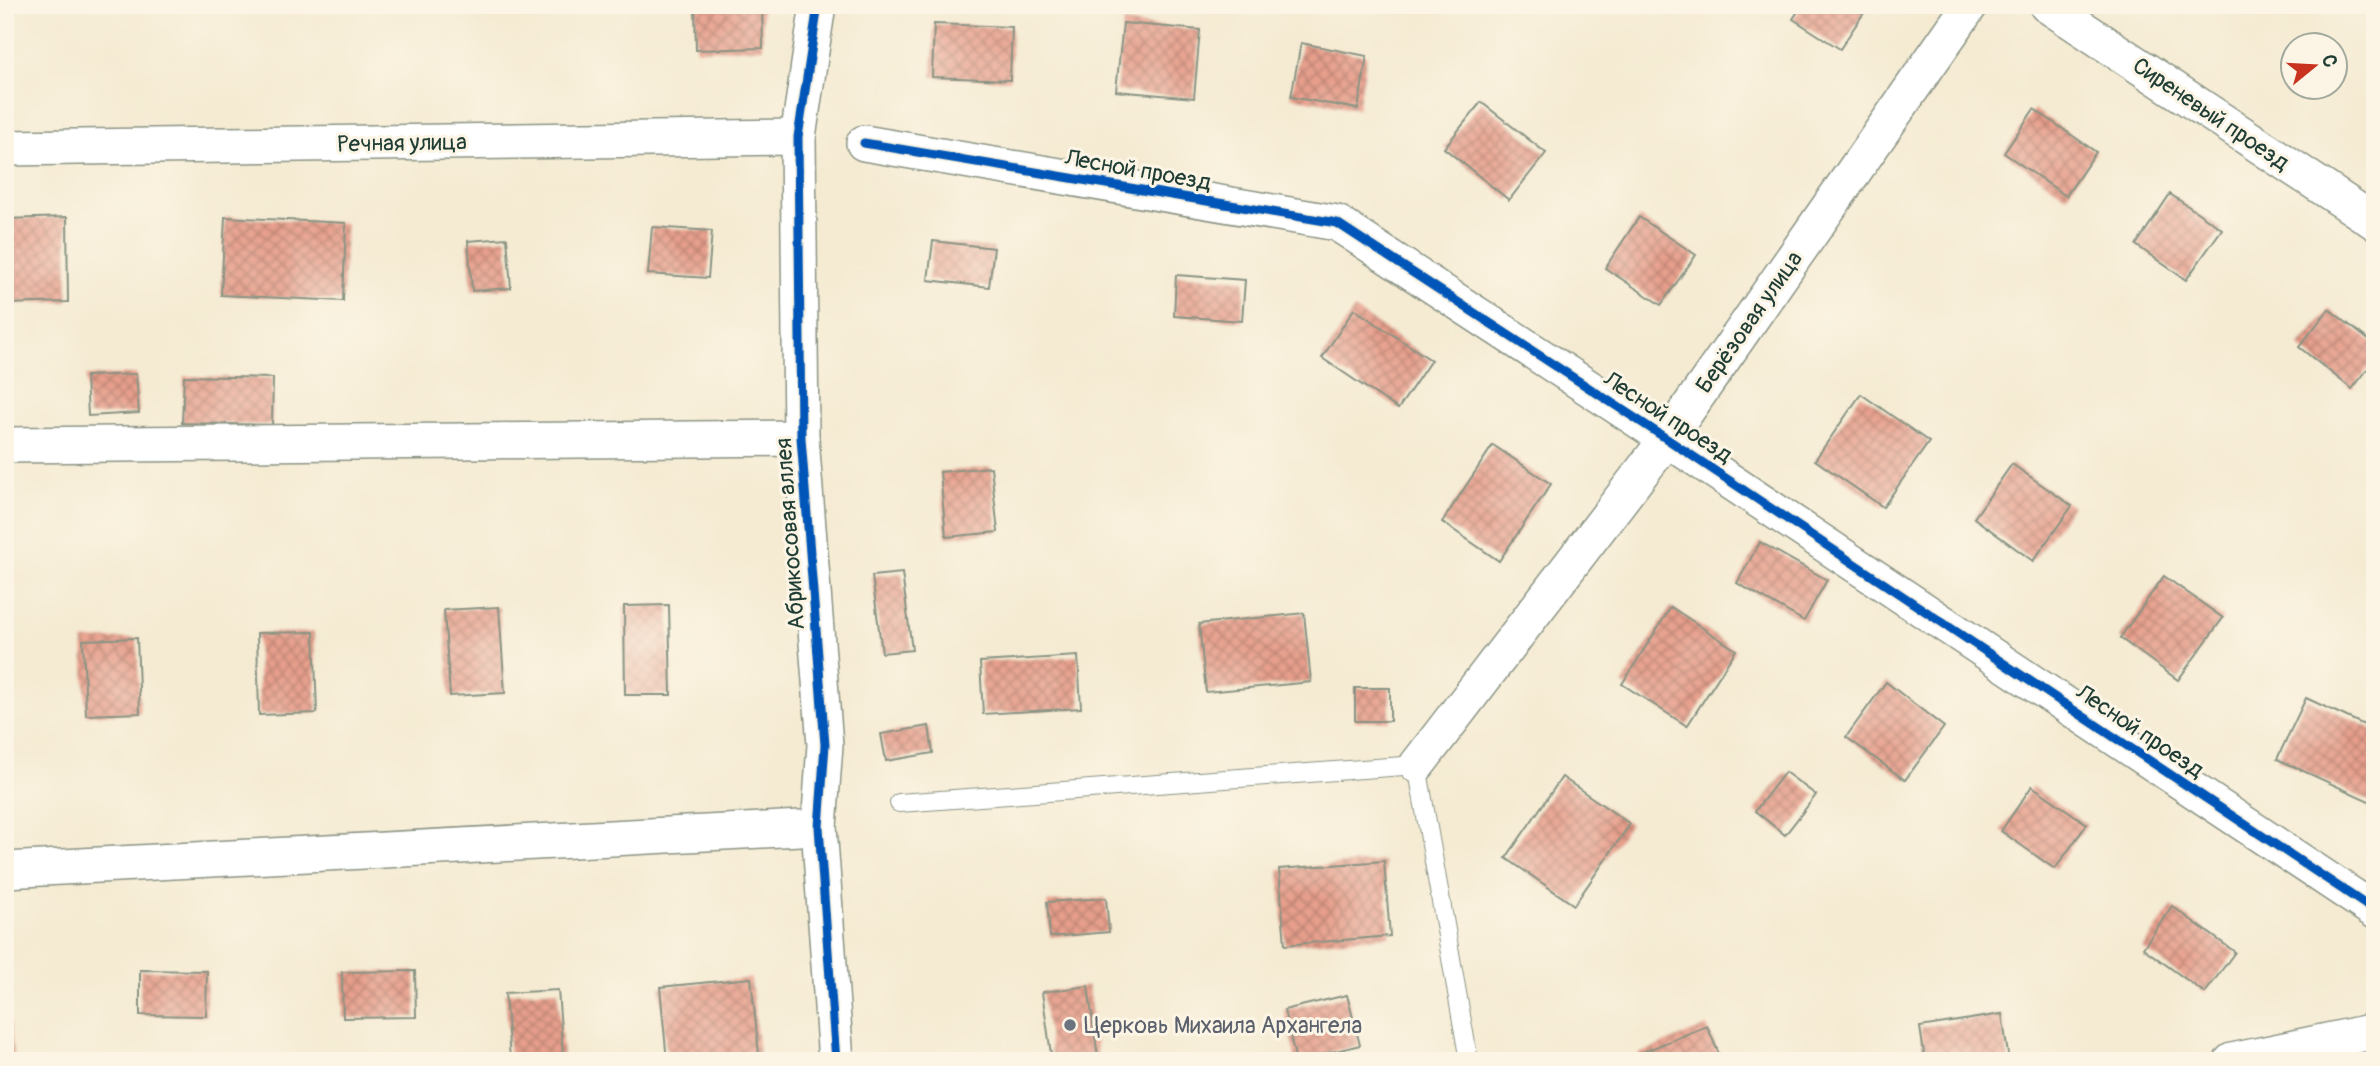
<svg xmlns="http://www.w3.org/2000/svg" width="2380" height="1066" viewBox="0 0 2380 1066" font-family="Pangolin,sans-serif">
	<defs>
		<pattern id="building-cross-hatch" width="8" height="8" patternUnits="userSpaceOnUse" patternTransform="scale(1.75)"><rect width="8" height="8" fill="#e79f8c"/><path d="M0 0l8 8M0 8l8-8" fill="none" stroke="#bb8373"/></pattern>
	</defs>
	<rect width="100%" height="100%" fill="#fcf5e5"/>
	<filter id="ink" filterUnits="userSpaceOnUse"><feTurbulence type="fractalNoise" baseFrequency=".0143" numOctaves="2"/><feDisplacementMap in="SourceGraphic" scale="14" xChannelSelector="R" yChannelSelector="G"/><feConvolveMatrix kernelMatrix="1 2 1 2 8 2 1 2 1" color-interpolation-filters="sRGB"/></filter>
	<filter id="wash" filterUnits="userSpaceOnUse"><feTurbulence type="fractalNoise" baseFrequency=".00686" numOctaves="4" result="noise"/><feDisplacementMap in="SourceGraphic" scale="28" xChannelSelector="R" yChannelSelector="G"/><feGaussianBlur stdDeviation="1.57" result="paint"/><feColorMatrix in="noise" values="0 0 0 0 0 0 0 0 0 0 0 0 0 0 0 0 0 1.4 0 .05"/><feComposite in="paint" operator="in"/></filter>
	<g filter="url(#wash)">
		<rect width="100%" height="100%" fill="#f5ebd3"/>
		<g id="blocks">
			<!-- building -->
			<g fill="url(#building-cross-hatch)">
				<polygon points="695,5 762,5 763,48 696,50"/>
				<polygon points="1802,5 1869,5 1840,49 1793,19"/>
				<polygon points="1123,23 1200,30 1194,98 1116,91"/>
				<polygon points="934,24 1012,27 1010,80 932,77"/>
				<polygon points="1301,43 1367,56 1358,109 1291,97"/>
				<polygon points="1481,102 1546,153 1509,200 1444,148"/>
				<polygon points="2034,109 2096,152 2066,196 2004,153"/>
				<polygon points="2170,194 2222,229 2186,280 2136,245"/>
				<polygon points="67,217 68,302 5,304 5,219"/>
				<polygon points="225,217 346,223 343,301 221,295"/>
				<polygon points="1639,217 1696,255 1661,305 1605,268"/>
				<polygon points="652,227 712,231 708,278 648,274"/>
				<polygon points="507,238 511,288 472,291 468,241"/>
				<polygon points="933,241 994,248 989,287 928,280"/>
				<polygon points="1176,275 1245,280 1242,321 1174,316"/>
				<polygon points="1354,309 1431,360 1398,409 1322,358"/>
				<polygon points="2329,309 2375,345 2375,360 2352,389 2299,347"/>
				<polygon points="136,374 139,413 88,416 86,376"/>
				<polygon points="184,376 273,378 272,425 182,423"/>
				<polygon points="1861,394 1929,442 1883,507 1815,460"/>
				<polygon points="1493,445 1551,484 1499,561 1442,522"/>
				<polygon points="2012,464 2072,506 2033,561 1974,518"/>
				<polygon points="991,467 998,532 946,537 940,472"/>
				<polygon points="1760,542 1827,580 1804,621 1737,583"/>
				<polygon points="902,573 912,650 882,653 872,576"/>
				<polygon points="2164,576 2223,618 2178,680 2120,638"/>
				<polygon points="669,605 671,695 625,695 624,606"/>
				<polygon points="499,607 505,693 450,696 444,610"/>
				<polygon points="1671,607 1736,650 1687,726 1622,684"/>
				<polygon points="1304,613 1311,682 1206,692 1199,624"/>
				<polygon points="314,632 317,713 259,715 257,633"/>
				<polygon points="137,638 140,713 86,715 83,640"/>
				<polygon points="1078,656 1081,708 983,714 980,662"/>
				<polygon points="1886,682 1944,727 1905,780 1846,737"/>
				<rect x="1355" y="688" width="35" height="33"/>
				<polygon points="2306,698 2375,730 2375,794 2371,802 2277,759"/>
				<polygon points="929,726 933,753 886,761 881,734"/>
				<polygon points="1785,772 1816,795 1785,835 1755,811"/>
				<polygon points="1562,777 1630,824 1574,905 1506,858"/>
				<polygon points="2032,786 2087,824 2055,869 2001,831"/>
				<polygon points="1384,861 1390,936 1285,945 1279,869"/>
				<polygon points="1106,898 1109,932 1050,937 1047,902"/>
				<polygon points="2172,906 2235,952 2205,993 2143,948"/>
				<polygon points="140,970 207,971 206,1016 140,1015"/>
				<polygon points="415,971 416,1017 343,1018 342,972"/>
				<polygon points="751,978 759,1054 667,1061 660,987"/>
				<polygon points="1088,986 1098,1057 1052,1061 1042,992"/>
				<polygon points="558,990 563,1056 510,1059 505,993"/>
				<polygon points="1347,995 1360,1045 1296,1061 1284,1010"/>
				<polygon points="5,1005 8,1005 14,1061 5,1061"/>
				<polygon points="2002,1014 2009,1061 1925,1061 1920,1027"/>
				<polygon points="1707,1026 1722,1061 1641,1061 1638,1054"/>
			</g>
		</g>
	</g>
	<g filter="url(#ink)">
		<use href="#blocks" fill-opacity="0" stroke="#8a9484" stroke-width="2"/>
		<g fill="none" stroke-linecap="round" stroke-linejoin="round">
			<!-- lane casing -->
			<g stroke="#8a9484" stroke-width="20">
				<polyline id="lane" points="899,803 1417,765 1469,1061"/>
			</g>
			<!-- street casing -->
			<g stroke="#8a9484" stroke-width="38">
				<g id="street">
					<polyline points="818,5 798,137 801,438 825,745 819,827 836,1061"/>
					<polyline points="2047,5 2375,222"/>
					<polyline points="864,143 1337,223 1667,439 2375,911"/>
					<polyline points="5,148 798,137"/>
					<polyline points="5,445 801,438"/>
					<polyline points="1417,765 1667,439 1970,5"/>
					<polyline points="5,870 819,827"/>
					<polyline points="2232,1061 2375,1031"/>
				</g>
			</g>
			<!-- lane -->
			<use href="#lane" stroke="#fff" stroke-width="18"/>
			<!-- street -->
			<use href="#street" stroke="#fff" stroke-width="35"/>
			<!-- cycleway casing -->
			<g stroke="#fcf5e5" stroke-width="13">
				<g id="cycleway">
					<polyline points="818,5 798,137 801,438 825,745 819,827 836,1061"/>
					<polyline points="864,143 1337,223 1667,439 2375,911"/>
				</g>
			</g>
			<!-- cycleway -->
			<use href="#cycleway" stroke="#0057b8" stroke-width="9"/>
		</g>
	</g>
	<!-- markers -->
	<circle fill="#6b7280" stroke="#fcf5e5" stroke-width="2.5" cx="1070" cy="1025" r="7"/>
	<g text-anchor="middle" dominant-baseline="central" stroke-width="6" stroke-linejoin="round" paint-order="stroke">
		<!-- street labels -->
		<g font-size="23" fill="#1f3d34" stroke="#fcf5e5">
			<text transform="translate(2211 114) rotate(34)">Сиреневый проезд</text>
			<text transform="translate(402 143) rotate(-1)">Речная улица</text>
			<text transform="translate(1138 170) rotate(10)">Лесной проезд</text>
			<text transform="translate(1749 322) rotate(-55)">Берёзовая улица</text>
			<text transform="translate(1668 417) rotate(33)">Лесной проезд</text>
			<text transform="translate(790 534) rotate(-94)">Абрикосовая аллея</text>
			<text transform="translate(2140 731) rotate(34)">Лесной проезд</text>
		</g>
		<!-- worship labels -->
		<g font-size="23" fill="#5b616d" stroke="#fcf5e5" text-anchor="start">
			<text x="1084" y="1025">Церковь Михаила Архангела</text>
		</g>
	</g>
	<!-- margin -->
	<rect width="2380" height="1066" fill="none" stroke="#fcf5e5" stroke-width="28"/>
	<!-- north arrow -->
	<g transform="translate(2314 66) rotate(72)"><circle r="33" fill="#fcf5e5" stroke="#a4ab9e" stroke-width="2"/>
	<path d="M0-5L12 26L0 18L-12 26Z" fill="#c8321e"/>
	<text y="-10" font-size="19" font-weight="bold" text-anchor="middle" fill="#1f3d34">С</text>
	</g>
</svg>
